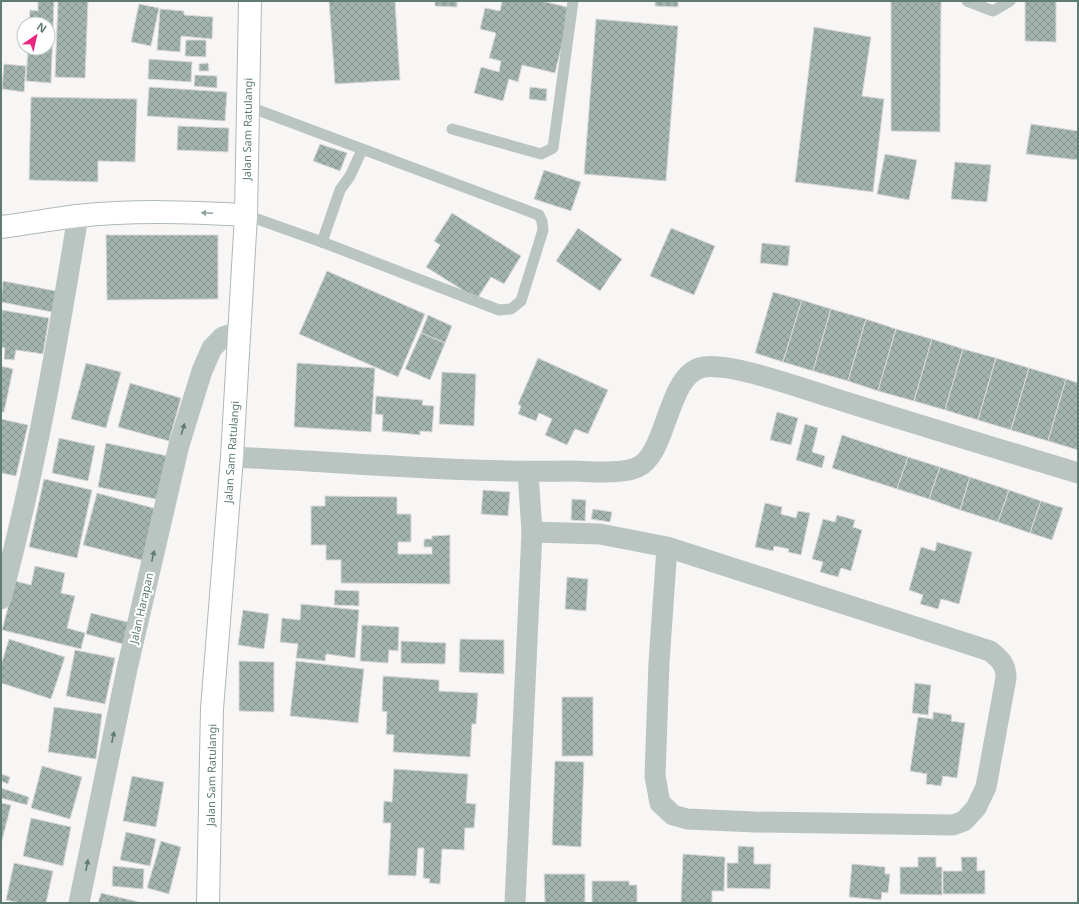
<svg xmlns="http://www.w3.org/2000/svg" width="1079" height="904" viewBox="0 0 1079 904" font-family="'Noto Sans',sans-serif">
	<defs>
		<pattern id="building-cross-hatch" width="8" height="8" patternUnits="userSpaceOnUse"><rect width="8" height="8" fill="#a3b4af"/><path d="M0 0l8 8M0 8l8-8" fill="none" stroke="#889793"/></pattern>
	</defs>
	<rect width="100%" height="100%" fill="#f8f6f5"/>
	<!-- building -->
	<g fill="url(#building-cross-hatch)" stroke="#dad8d8">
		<polygon points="38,1 54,1 51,83 26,81 28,48 48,48 48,24 29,24 30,10 38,11"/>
		<polygon points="58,1 88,1 85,78 55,77"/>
		<polygon points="329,1 395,1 400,80 335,84"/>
		<polygon points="435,1 457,1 457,7 435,6"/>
		<polygon points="502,1 542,1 571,8 555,73 522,65 518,82 509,79 503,101 474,93 481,67 499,72 501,61 489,58 496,33 480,29 485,8 500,11"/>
		<polygon points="655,1 678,1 678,7 655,6"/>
		<polygon points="891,1 941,1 940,132 891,131"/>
		<polygon points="1025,1 1056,1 1056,42 1025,41"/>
		<polygon points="139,4 159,8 151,46 131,42"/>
		<polygon points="160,9 184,11 184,15 213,17 212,39 181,36 180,52 157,50"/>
		<polygon points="596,19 678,26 666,181 584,174"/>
		<polygon points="814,27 871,37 862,96 884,99 873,192 795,182"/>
		<polygon points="186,40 206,40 206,57 185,56"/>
		<polygon points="149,59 192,62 191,82 148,79"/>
		<polygon points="208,63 209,71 199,71 199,64"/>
		<polygon points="4,64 26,66 24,92 2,89"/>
		<polygon points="195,75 217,76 217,88 194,86"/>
		<polygon points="149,87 227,92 225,121 147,116"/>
		<polygon points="530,87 547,89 546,101 529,99"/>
		<polygon points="31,97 137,99 135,162 98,161 98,182 29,180"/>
		<polygon points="1031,124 1078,131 1078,160 1026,154"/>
		<polygon points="178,126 229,128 228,152 177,150"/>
		<polygon points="320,144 347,153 340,171 313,161"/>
		<polygon points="885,154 917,160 909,200 877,194"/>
		<polygon points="955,162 991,165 987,202 951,199"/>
		<polygon points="544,170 581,182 571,211 534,199"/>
		<polygon points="452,213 521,256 504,284 491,277 477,299 426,267 440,245 434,241"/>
		<polygon points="578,228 622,259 600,291 556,261"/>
		<polygon points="671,228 715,246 694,295 650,276"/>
		<polygon points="106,235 218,235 218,299 107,300"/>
		<polygon points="762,243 790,246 788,266 760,263"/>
		<polygon points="327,271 425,314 398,377 299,334"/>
		<polygon points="3,281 56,291 52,312 1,302"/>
		<polygon points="773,292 802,300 783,362 755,353"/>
		<polygon points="802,300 831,309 813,371 783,362"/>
		<polygon points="831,309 866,319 848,381 813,371"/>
		<polygon points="2,310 49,318 43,354 16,350 14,360 4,359 5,348 1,347"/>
		<polygon points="428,315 452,326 445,343 421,333"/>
		<polygon points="866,319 896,329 878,391 848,381"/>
		<polygon points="896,329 932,339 914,401 878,391"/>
		<polygon points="421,333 445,343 430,380 405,369"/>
		<polygon points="932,339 963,349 945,410 914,401"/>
		<polygon points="963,349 996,358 978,420 945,410"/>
		<polygon points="538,358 608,390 588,434 575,429 567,445 545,435 552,419 539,413 536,421 518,414 521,406 518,404"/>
		<polygon points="996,358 1029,368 1011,430 978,420"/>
		<polygon points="86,363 121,372 106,428 71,419"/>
		<polygon points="297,363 375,368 371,432 294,427"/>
		<polygon points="1,366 13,369 4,412 1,412"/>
		<polygon points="1029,368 1066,379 1048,441 1011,430"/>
		<polygon points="442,372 476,374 474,426 439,424"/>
		<polygon points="1066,379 1078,383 1078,450 1048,441"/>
		<polygon points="130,383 181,398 169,441 118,427"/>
		<polygon points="376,396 423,400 422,405 434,406 432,432 420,431 420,435 382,431 383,415 375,414"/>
		<polygon points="777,412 798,418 791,445 770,440"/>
		<polygon points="1,419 28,425 16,476 1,473"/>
		<polygon points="805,424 818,428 812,452 825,456 822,468 796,460"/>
		<polygon points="842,435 908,457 897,489 832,468"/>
		<polygon points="59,438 95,446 88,481 52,473"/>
		<polygon points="106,443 168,456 160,500 98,487"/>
		<polygon points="908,457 940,467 929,499 897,489"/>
		<polygon points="940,467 970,477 960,510 929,499"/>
		<polygon points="970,477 1009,490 998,522 960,510"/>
		<polygon points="44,479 92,490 77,558 29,547"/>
		<polygon points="483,490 510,492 508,516 481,514"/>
		<polygon points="1009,490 1041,501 1030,533 998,522"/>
		<polygon points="97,493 157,509 145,561 83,545"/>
		<polygon points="325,496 397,497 397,514 411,514 411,542 398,542 398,554 432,554 432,547 424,547 424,539 432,539 432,536 450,535 450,584 341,583 341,560 326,560 326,545 311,545 311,506 325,506"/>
		<polygon points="572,499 586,500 585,521 571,520"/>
		<polygon points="1041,501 1063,508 1052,540 1030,533"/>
		<polygon points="765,503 782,507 781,514 796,518 798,511 810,513 801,555 788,552 789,549 774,546 773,551 755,547"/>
		<polygon points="593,509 612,512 610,522 591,519"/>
		<polygon points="837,515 855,520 853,527 862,530 851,571 841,568 838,577 820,572 823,562 812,559 823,519 835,522"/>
		<polygon points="937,542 972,552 959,604 941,599 938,609 920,604 923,595 909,590 921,547 935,551"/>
		<polygon points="35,566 65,573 61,593 75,596 67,628 85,633 81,649 2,630 15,581 31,585"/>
		<polygon points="567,577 588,579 586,611 565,609"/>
		<polygon points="335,590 359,591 359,606 334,605"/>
		<polygon points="301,604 359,610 355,658 326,654 325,661 296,658 298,644 280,642 282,618 300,620"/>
		<polygon points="243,610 269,614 264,649 238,645"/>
		<polygon points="91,613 131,623 126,645 86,634"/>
		<polygon points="362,625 399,627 398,651 389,650 388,663 360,661"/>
		<polygon points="9,639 65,657 51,699 1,683 1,665"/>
		<polygon points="460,639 504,640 504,674 459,672"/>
		<polygon points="401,641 446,643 445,664 401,663"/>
		<polygon points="75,650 115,658 105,704 66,696"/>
		<polygon points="239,661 274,662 274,712 239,711"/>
		<polygon points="296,661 364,669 358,723 290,716"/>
		<polygon points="383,676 439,680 439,691 478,693 476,724 472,724 470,757 393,752 394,735 386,734 387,712 382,711"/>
		<polygon points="915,683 931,685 928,715 912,713"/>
		<rect x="562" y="697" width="31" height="59"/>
		<polygon points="54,707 102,714 96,759 48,752"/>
		<polygon points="933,712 952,715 951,721 965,723 957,778 943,776 941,786 926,784 927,774 910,771 918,717 933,719"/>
		<polygon points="555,761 584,762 581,847 552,845"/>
		<polygon points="42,766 82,777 70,819 31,808"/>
		<polygon points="394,769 468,774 466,803 476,804 474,828 465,828 464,850 442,849 440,884 429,883 430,879 423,878 424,848 418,848 416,876 388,875 391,823 383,823 384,801 392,802"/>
		<polygon points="1,774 10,777 8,784 1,781"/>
		<polygon points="132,776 164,782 156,827 123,821"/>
		<polygon points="1,788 29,797 27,805 1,798"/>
		<polygon points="1,803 11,805 1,844"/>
		<polygon points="31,818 71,827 63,866 23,856"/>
		<polygon points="126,832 156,839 150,866 120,860"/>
		<polygon points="161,841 181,847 169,894 147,888"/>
		<polygon points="738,846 754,847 754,864 771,864 770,889 727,888 727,863 738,863"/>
		<polygon points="683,854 725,857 724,891 712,891 712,903 681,903"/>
		<polygon points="918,857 936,857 936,867 942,867 942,895 900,894 900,867 918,867"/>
		<polygon points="961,857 977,857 977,871 985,870 985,894 943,894 943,871 962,871"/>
		<polygon points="14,863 53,871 46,903 20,903 6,900"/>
		<polygon points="852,864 885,867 885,874 890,874 888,893 882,892 881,900 849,897"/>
		<polygon points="113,866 144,869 143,889 112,886"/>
		<polygon points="544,874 585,874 585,903 545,903"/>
		<polygon points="592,881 629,881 629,885 637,885 637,903 592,903"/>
		<polygon points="101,893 139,902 139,903 98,903"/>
	</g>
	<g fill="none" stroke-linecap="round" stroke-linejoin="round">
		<!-- secondary casing -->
		<g stroke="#acbab6" stroke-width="24">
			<path id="secondary" d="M1 227C26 224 52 219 77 216 133 210 190 212 246 215"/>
		</g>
		<!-- highway casing -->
		<g stroke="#aeb8b6" stroke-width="24">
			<polyline id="highway" points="208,903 212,709 232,457 246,215 250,1"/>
		</g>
		<!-- lane -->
		<g stroke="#bac5c2" stroke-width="11">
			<polyline points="967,1 993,11 1010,1"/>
			<polyline points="452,129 541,154 553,148 573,1"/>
			<polyline points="246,215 322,242 499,310 511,309 521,301 543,230 542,221 539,215 247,106"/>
			<polyline points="322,242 340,190 350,176 362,150"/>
		</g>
		<!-- street -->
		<g stroke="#bac5c2" stroke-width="21">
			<path d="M232 457C343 462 458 473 569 471 588 471 621 475 638 467 668 453 667 372 704 367 733 363 800 388 830 397 912 423 995 448 1078 473"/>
			<path d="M532 532 600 534 667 547 659 663 655 776 660 803 673 815 687 819 755 822 953 825 964 821 976 808 986 787 1006 678C1006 664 1000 659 990 651L667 547"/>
			<path d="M1 599C35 473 57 345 78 216"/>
			<polyline points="79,903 127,669 179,445 202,371 212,348 223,337 238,332"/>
			<polyline points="515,903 532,532 528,472"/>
		</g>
		<!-- secondary -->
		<use href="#secondary" stroke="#fff" stroke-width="22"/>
		<!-- highway -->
		<use href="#highway" stroke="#fff" stroke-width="22"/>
	</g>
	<!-- one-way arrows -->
	<defs><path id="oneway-solid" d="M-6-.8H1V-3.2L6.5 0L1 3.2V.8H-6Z"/></defs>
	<use fill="#8ea39e" href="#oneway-solid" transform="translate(207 213) rotate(-177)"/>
	<g fill="#5e7c74">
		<use href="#oneway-solid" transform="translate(183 429) rotate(-73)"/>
		<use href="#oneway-solid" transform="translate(153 556) rotate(-77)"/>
		<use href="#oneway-solid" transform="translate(113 737) rotate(-78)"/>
		<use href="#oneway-solid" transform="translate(87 865) rotate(-79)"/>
	</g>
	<g text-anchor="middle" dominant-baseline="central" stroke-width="4" stroke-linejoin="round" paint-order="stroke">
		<!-- street labels -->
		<g font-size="11" fill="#5e7c74" stroke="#fff">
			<text transform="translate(247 129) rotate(-89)">Jalan Sam Ratulangi</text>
			<text transform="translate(231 452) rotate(-86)">Jalan Sam Ratulangi</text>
			<text transform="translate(141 608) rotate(-77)">Jalan Harapan</text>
			<text transform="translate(211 775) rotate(-89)">Jalan Sam Ratulangi</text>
		</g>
	</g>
	<!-- border -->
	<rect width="1079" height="904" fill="none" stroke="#5e7c74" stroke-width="4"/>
	<!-- north arrow -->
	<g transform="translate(36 36) rotate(34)"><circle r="19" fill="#ffffff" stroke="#bfcbc7"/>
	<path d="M0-3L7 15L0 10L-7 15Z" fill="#ea2480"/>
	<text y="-6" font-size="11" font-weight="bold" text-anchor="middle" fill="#5e7c74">N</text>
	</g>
</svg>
